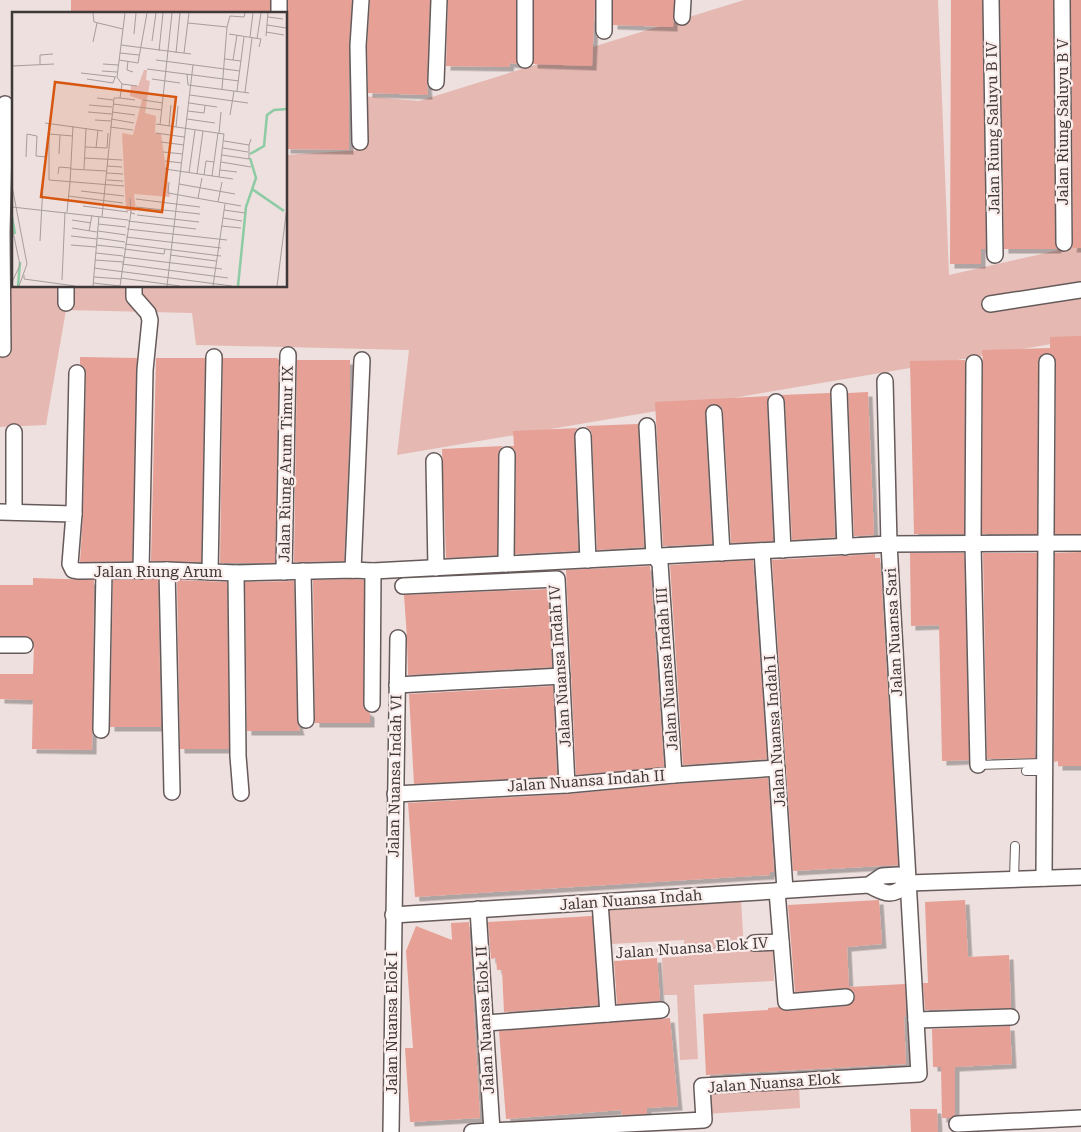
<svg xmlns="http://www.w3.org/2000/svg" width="1081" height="1132" viewBox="0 0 1081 1132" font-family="'Roboto Serif',serif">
	<defs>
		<filter id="shadow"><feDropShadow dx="4.5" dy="4.5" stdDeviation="0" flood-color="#0004"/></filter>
	</defs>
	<rect width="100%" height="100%" fill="#ede0de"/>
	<!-- green -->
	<g fill="#e5b8b1">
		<polygon points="744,0 938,0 949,275 1081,245 1081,339 397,455 409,350 196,345 192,313 66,310 46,425 0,427 0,261 14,261 14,286 286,286 286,155 363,150 363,96 419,101"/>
		<polygon points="741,900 744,950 773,949 774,981 694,985 698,1059 680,1060 677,995 664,995 662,958 685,956 684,940 611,944 609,907"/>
		<polygon points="799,1084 800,1108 706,1114 705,1090"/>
	</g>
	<!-- building -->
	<g fill="#e6a096" filter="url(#shadow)">
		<rect x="71" y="0" width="199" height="14"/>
		<polygon points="288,0 352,0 349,46 349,150 286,149 286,55"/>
		<polygon points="370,0 430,0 427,82 428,95 368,93 367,46"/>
		<polygon points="448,0 516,0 517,64 510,63 509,67 446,66"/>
		<polygon points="534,0 595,0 592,66 533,64"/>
		<polygon points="613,0 674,0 673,27 613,25"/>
		<polygon points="951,0 982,0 986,249 981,249 981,264 950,264"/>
		<polygon points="1000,0 1053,0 1055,243 1057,249 1004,249"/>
		<polygon points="1071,0 1081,0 1081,248 1072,248 1073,243"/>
		<polygon points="14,131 14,255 12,255 11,232"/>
		<polygon points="1081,336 1081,534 1055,534 1056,362 1052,354 1047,353 1039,357 1038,362 1037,534 982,534 983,363 982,350 1050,348 1050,337"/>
		<polygon points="80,357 137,358 132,561 80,562 83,514 86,373 85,368 80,364"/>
		<polygon points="156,358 205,358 201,562 151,561"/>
		<polygon points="223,358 277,358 279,360 275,563 220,563"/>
		<polygon points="297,360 350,360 350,425 344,561 294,562"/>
		<polygon points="965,360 964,534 914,534 910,361"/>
		<polygon points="868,392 874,535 854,536 848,393"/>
		<polygon points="830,393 835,537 792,540 785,402 782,395"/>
		<polygon points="769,396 767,402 773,541 731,543 723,412 722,407 714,404 708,405 705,414 712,544 663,546 655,402"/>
		<polygon points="638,424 644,547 597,550 592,436 591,431 586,426"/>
		<polygon points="578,428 575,431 574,436 578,551 515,554 516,455 515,450 509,446 514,446 513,431"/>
		<polygon points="503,446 499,450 498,455 497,555 446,558 442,449"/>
		<polygon points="1081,552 1081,766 1058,766 1058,761 1054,762 1055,553"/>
		<polygon points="910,553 964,553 969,760 942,761 939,625 911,626"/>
		<polygon points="983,553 1037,553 1035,758 987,759"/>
		<polygon points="875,554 875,558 880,558 898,865 793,871 772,560"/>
		<polygon points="753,560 767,759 683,765 670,565"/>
		<polygon points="650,566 664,767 576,775 566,570"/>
		<polygon points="33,578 94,580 92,750 32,749 33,700 0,699 0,674 33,674 34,645 33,641 29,637 0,636 0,585 33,585"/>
		<polygon points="158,579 161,727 110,727 113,580"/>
		<polygon points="353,579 364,580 363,704 364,709 370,713 370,723 315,723 313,580"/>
		<polygon points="177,580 227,582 229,749 180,749"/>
		<polygon points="294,581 297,720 300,731 247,731 245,582"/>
		<polygon points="548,589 552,667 408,675 407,638 404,595"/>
		<polygon points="553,686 557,776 414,784 409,694"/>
		<polygon points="768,778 774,872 770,872 770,875 415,897 408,803 568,794 675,784"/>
		<polygon points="879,900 882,944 847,947 849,987 905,984 906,1016 904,1017 906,1064 706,1075 703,1014 768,1010 768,1008 778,1007 787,1011 847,1006 854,1001 855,997 854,992 846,988 795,992 788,905"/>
		<polygon points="965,900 968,957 1009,955 1011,1008 925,1010 923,983 928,983 925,902"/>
		<polygon points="592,916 598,1005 504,1012 502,970 497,970 496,958 491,959 488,922"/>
		<polygon points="469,922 480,1118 410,1122 405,1048 413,1048 406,951 416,926 452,940 451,923"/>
		<polygon points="657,958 660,1001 617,1004 614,961"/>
		<polygon points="670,1018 678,1106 647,1108 647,1114 622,1115 621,1110 506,1119 499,1031"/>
		<polygon points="1010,1026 1012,1064 955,1067 955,1115 950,1118 942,1118 941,1067 933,1067 932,1029"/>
		<polygon points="910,1109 937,1109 938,1132 911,1132"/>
	</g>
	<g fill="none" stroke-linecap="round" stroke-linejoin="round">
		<!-- lane casing -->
		<g stroke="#665b5a" stroke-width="10">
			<g id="lane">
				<polyline points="978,765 1044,763"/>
				<polyline points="1026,771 1045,771"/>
				<polyline points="1014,879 1015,846"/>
			</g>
		</g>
		<!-- street casing -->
		<g stroke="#665b5a" stroke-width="18">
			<g id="street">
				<polyline points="991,0 995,255"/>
				<polyline points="1062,0 1064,243"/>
				<polyline points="279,14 279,0"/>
				<polyline points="682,17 683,0"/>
				<polyline points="604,31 604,0"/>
				<polyline points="525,60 525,0"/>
				<polyline points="436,82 439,0"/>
				<polyline points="360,142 358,46 361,0"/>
				<polyline points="134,286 134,297 148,313 150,320 145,370 141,571"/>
				<polyline points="66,303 66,286"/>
				<polyline points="990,304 1081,290"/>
				<polyline points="3,349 2,232 5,104"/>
				<polyline points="974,363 973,544 978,765"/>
				<polyline points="839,392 845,547"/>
				<polyline points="776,402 783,550"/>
				<polyline points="714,413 722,553"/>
				<polyline points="647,426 654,556 660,563 674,775"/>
				<polyline points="14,432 14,512"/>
				<polyline points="583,436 588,560"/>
				<polyline points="434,461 436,568"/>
				<polyline points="0,512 74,514 70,564 73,570 79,571 167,570 236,573 353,570 373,571 889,544 1081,543"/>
				<polyline points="74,514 77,373"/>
				<polyline points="762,551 785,890"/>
				<polyline points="506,564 507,455"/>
				<polyline points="167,570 172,792"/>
				<polyline points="353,570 362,360"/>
				<polyline points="303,571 306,720"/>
				<polyline points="210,572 214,357"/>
				<polyline points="284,572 288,355"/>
				<polyline points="236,573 238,756 241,793"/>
				<polyline points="403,586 557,579 567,785"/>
				<polyline points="0,645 25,645"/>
				<polyline points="397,685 562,676"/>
				<polyline points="372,704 373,571"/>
				<polyline points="101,730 104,572"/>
				<polyline points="395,794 567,785 674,775 777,768"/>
				<polyline points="1044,878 1047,362"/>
				<polyline points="909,883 1081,877"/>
				<path d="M869 885C886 895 893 897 909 883"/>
				<polyline points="777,891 786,1002 846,997"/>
				<polyline points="600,902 608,1014"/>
				<polyline points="478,909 492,1131"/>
				<polyline points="393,915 869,885 882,876 898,875 909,883"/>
				<polyline points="754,943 781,942"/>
				<polyline points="916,1020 1011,1017"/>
				<polyline points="486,1023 661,1010"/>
				<polyline points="957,1124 1081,1118"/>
				<polyline points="391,1132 398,638"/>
				<polyline points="472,1132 704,1120 702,1086 919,1074 889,544 885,381"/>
			</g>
		</g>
		<!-- path -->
		<polyline stroke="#938a88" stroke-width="3" stroke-dasharray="4 2.5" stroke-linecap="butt" points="618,953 739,945"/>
		<!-- lane -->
		<use href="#lane" stroke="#fff" stroke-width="8"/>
		<!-- street -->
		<use href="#street" stroke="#fff" stroke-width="15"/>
	</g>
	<g text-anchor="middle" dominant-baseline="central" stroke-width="4.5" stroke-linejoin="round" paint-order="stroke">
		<!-- street labels -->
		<g font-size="15" fill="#3e3938" stroke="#fbedeb">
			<text transform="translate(1063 122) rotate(-90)">Jalan Riung Saluyu B V</text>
			<text transform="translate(993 128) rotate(-91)">Jalan Riung Saluyu B IV</text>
			<text transform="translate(286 464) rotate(-89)">Jalan Riung Arum Timur IX</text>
			<text x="158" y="572">Jalan Riung Arum</text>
			<text transform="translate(894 632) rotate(-93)">Jalan Nuansa Sari</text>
			<text transform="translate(560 666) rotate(-94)">Jalan Nuansa Indah IV</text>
			<text transform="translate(667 669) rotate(-94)">Jalan Nuansa Indah III</text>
			<text transform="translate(775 731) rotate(-94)">Jalan Nuansa Indah I</text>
			<text transform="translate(395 776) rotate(-89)">Jalan Nuansa Indah VI</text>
			<text transform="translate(586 781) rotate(-4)">Jalan Nuansa Indah II</text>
			<text transform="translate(631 900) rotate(-4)">Jalan Nuansa Indah</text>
			<text transform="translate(692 948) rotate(-4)">Jalan Nuansa Elok IV</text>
			<text transform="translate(485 1020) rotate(-93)">Jalan Nuansa Elok II</text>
			<text transform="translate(392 1023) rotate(-90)">Jalan Nuansa Elok I</text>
			<text transform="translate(774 1083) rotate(-4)">Jalan Nuansa Elok</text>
		</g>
	</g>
	<!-- overview -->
	<g transform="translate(12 12)">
		<rect width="275" height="275" fill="#ede0de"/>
		<path d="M132 58H135L134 68 138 69 133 101 144 104 143 121 149 122 158 185 122 182 124 199H114L110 121 121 123 130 88 118 84 119 73 126 74Z" fill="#e5b8b1"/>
		<path fill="none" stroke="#8dcba4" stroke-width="2.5" d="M238 142 252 134 255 103 262 98 275 97M240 177 272 199M0 205 3 222M6 274 8 250M226 274 234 195 244 166 238 146"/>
		<path fill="none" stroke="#a79d9c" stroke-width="1" d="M81 1 82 10 111 17M256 5 271 7M176 11 215 15 210 77M255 13 274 16M215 15 218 4 232 5 233 1M254 20 272 23M122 22 124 1M217 22 249 27 247 35M254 24 256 1M238 25 241 1M245 27 249 1M140 29 144 1M81 30 85 11M109 33 179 42M147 39 151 1M108 41 127 43M164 41 168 1M172 41 177 1M213 47 229 49M107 48 126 51 135 1M144 48 228 59M221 48 225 23M116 49 115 58 121 60M28 52V43L41 42M91 52 106 53M0 54 42 52M135 57 227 69M90 59 105 60M69 61 104 65M175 62 176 73 237 81M75 67 101 71 103 65M140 67 168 71M110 72 125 74M225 79 232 25M126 80 153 84M233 80 240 26M178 83 236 91M85 86 101 88M108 86 123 88M131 88 151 91M177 91 205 95M101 92 150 98M77 93 100 95M176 99 192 101 193 94M76 100 100 102M100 100 123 103M218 103 222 79M99 107 122 111M175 107 203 111M83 108 99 109M33 111 91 119M37 111V168L112 174M144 112 212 122 207 165M148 113 160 1M157 114 159 93M98 115 121 118M164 115 166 94M144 121 172 125M207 121 209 100M37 122 61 124M212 129 237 133 239 127M149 130 172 133M73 135 95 136 96 121M84 136 86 118M211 136 236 140M151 140 171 142M47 142 48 123M210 143 237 147V133M14 145 15 122 25 124 24 144 35 145M72 146 110 148M153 149 170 151M209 150 239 155M95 154 110 155M59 157 94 159M72 157 74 116M153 157 221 167M208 158 225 160M95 161 111 162M177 161 183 118M46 162 47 155 59 156M185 162 191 119M192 163 194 149 202 150M200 164 206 121M95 168 111 169M58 170 61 114M157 170 156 181 229 194M167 172 223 182M0 174 15 252 7 274M69 179 112 184M56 184 111 191M118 186 119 201 123 202M186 186 190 166M124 187 188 195M206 190 210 170M71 194 116 200M0 195 116 208M124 195 188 202M212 198 233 201M55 200 58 170M125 203 187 210M90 205 102 86H108L110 72 105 65 113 1M211 206 230 209M60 208 79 211M116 209 184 217M86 212 114 215M209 214 229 216M0 215 8 253 0 270M60 216 85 220M115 217 215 228M77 219 80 203M86 219 114 223M59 224 85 227M114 225 209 236M85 226 113 230M28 229 31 172M113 232 209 244M59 233 84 235M84 233 112 236M112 237 152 242 153 237M84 241 111 244M158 243 204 249M111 245 210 257M83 248 111 250M110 252 216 266M82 256 220 274M12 263V267L63 274M82 265 109 267M109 266 168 274M50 268 53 200M81 271 108 274M81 274 87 204M108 274 119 200M155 274 181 53M201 274 213 192M265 274 275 195"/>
		<path fill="#d75610" fill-opacity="0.15" stroke="#d75610" stroke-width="2.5" d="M43 70 164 85 150 200 29 185Z"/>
		<rect width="275" height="275" fill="none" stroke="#3e3938" stroke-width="2.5"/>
	</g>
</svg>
